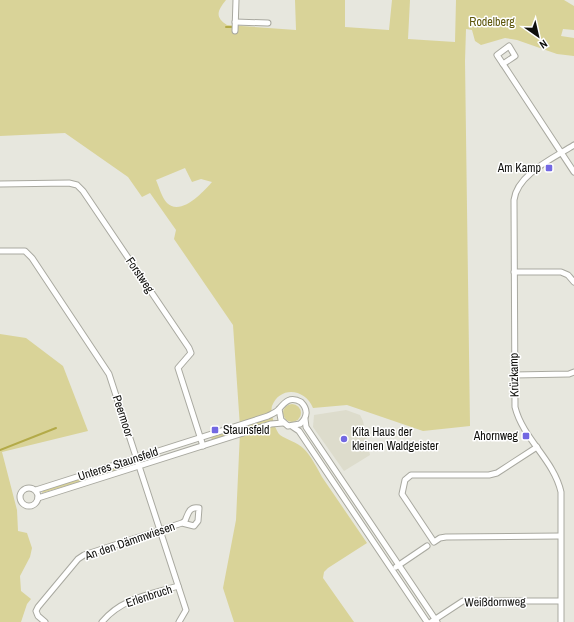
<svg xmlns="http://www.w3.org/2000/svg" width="574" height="622" viewBox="0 0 574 622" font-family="'Archivo Narrow',sans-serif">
	<rect width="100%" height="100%" fill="#e7e7de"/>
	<!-- built -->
	<polygon fill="#dddccc" points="346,410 360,415 363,421 370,455 344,471 313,427 314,415"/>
	<!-- green -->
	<g fill="#d9d398" fill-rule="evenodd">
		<path d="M0 0H226C218 10 214 17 227 25L296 30 295 0H345V27L389 30 392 0H410L408 39 455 42 456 0H564L574 6V30L563 29 561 36 574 38V56L557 54 517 40 505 38 481 45 475 41 472 30 466 29 465 61 470 426 423 431 347 405 313 408C306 389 280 385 272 406 270 412 275 431 280 435 287 440 297 442 304 449 311 456 317 468 322 477 337 499 352 521 367 543L328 568 324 572 323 578 354 622H234L223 588 236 520 240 432 212 440 211 437 240 427 233 325 174 239 176 230 150 193 142 197 128 177 65 133 0 136ZM185 168 192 182 201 179 212 182C204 191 181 217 167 203 162 198 159 187 156 180Z"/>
		<polygon points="0,334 26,338 63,366 88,431 2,452 17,510 18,531 27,533 32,548 30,557 20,576 21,591 31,599 27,604 21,622 0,622"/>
		<circle cx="292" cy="413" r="9"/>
		<polygon points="127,463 130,465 129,467 42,493 43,490"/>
	</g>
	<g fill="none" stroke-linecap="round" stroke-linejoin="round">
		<!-- stream -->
		<g stroke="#b3aa48" stroke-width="2">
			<polyline points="226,27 234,27"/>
			<polyline points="0,450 56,428"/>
		</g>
		<!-- minor casing -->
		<g stroke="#a9a9a0" stroke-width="7">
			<g id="minor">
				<polyline points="235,22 268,23"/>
				<polyline points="235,31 236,0"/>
				<polygon points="509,46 515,56 503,64 497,55"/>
				<polyline points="503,64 574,172"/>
				<polyline points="0,184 69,183 77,185 83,191 189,348 191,353 178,368 203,446"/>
				<polyline points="0,251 25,251 32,258 109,374 186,610 179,622"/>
				<polyline points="514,272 561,272 568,275 574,282"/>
				<polyline points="514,375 569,374 574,372"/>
				<polyline points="305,419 306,427 437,622"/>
				<polyline points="293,427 299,431 427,622"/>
				<polyline points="537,447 497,473 489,475 411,475 405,480 402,494 434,542 440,538 446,537 560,536"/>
				<circle cx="29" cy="497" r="9"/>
				<path d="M36 490 268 416C272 414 277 412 279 409 285 402 290 396 301 402 308 409 308 417 300 424L288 426 281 420 279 409"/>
				<polyline points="38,498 271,424 283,423"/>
				<polyline points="396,567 427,546"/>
				<path d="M45 622 38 616 36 611 38 607 78 559 84 555 182 523 194 526 198 521 199 508C189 506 188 514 185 521L182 523"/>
				<path d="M102 622C122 598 149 595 178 586"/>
				<polyline points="431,622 463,601 560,601"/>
				<path d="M561 622V492C554 460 523 439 515 407L514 200C517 174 554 158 574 145"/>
			</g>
		</g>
		<!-- minor -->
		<use href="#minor" stroke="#fff" stroke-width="5"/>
	</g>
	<!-- markers -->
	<g fill="#7368e2" stroke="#fff" stroke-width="1.5">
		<rect x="545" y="164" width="8" height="8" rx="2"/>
		<rect x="211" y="426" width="8" height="8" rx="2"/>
		<rect x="522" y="432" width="8" height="8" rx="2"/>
		<circle cx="344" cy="439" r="4"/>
	</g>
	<g text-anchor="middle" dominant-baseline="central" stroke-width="3" stroke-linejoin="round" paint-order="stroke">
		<!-- park labels -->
		<g font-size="12" fill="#5e570c" stroke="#fff">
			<text x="492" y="22">Rodelberg</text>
		</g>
		<!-- poi labels -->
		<g font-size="12" fill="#0f0f0c" stroke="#fff" text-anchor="end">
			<text x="541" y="168">Am Kamp</text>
			<text x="223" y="430" text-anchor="start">Staunsfeld</text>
			<text x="352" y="432" text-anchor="start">Kita Haus der<tspan x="352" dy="14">kleinen Waldgeister</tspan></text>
			<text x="518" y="436">Ahornweg</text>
		</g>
		<!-- street labels -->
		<g font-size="12" fill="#0f0f0c" stroke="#fff">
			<text transform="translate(140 275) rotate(56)">Forstweg</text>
			<text transform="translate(514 375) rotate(-91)">Krüzkamp</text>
			<text transform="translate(123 416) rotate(72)">Peermoor</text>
			<text transform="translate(118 464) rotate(-18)">Unteres Staunsfeld</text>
			<text transform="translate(130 541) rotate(-19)">An den Dämmwiesen</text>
			<text transform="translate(149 596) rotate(-18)">Erlenbruch</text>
			<text transform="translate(495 602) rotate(-1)">Weißdornweg</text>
		</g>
	</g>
	<!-- north arrow -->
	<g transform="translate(538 36) rotate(146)" stroke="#ffffff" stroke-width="3" paint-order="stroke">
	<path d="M0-3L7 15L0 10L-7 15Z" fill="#0f0f0c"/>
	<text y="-6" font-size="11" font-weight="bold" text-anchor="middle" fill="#0f0f0c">N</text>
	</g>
</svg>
